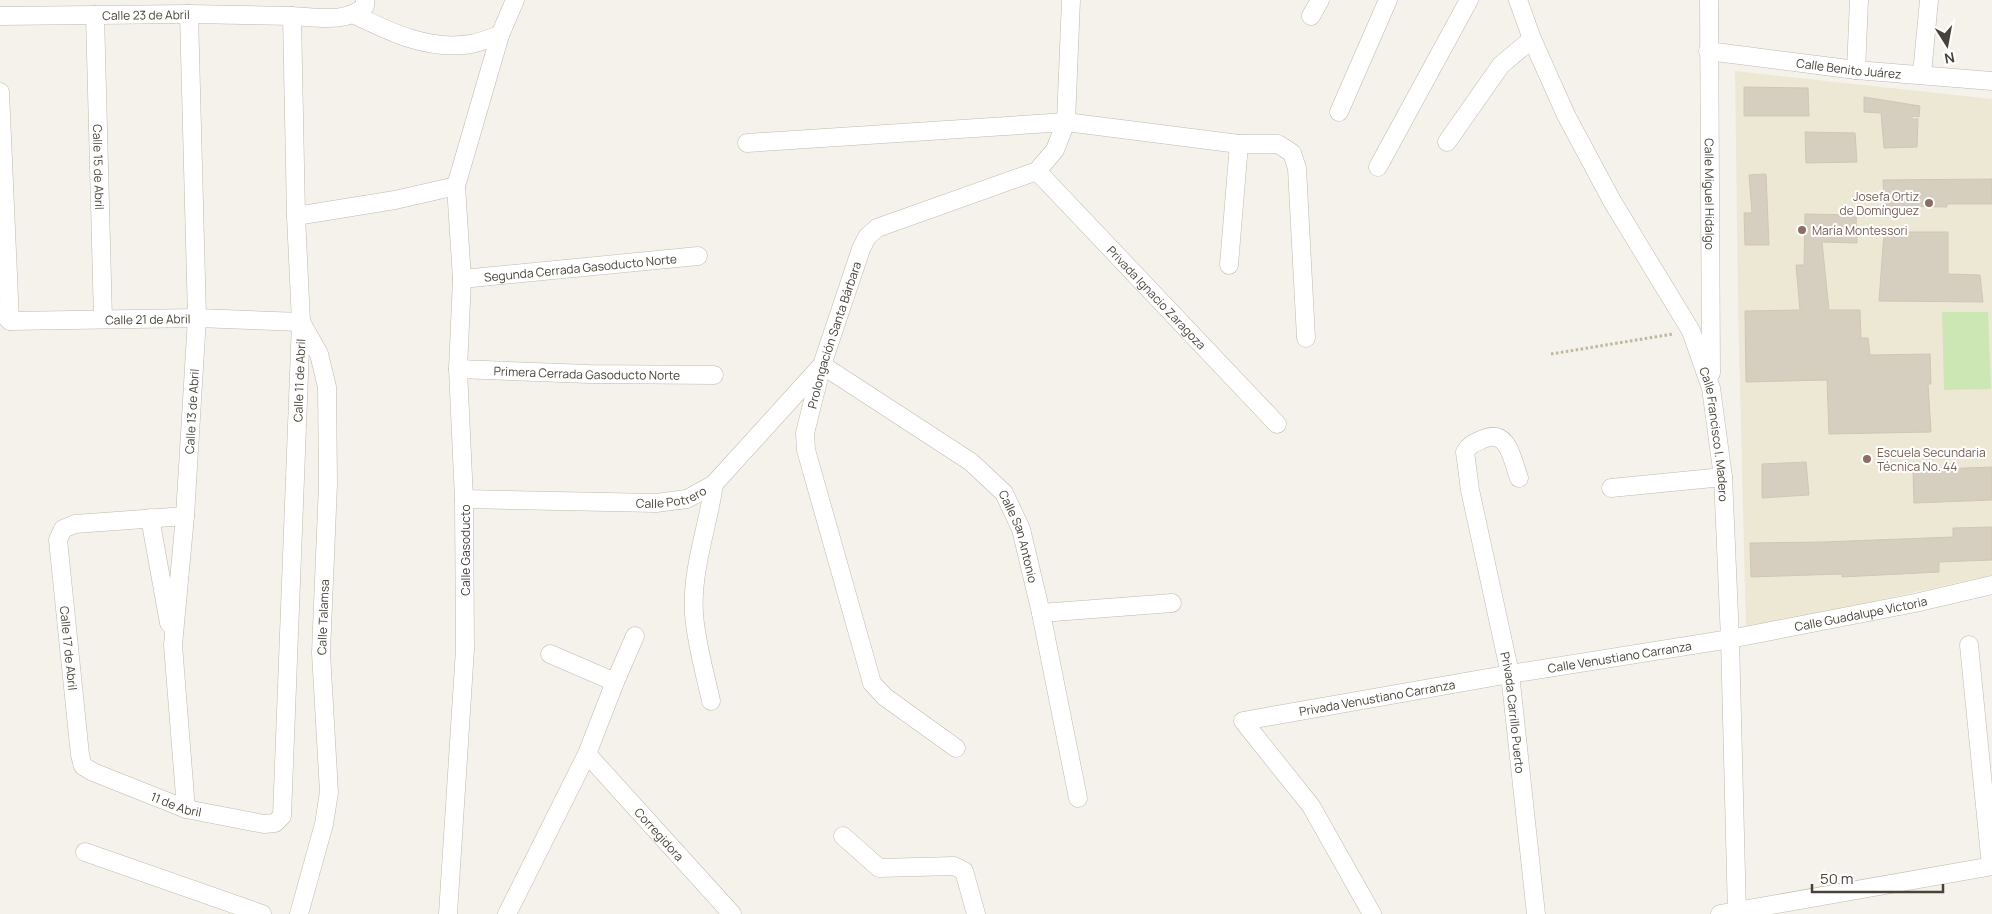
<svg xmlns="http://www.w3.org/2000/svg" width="1992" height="914" viewBox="0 0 1992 914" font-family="Manrope,sans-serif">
	<rect width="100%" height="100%" fill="#f4f2ea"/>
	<!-- education -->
	<polygon fill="#ede8d4" points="1735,71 1992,99 1992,575 1746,630 1738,304"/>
	<!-- green -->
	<polygon fill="#cde7b4" points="1942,312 1988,312 1991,389 1944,390"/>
	<!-- building -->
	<g fill="#d6cebf" stroke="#d0c7b3">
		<polygon points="1744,87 1808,88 1809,116 1744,116"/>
		<polygon points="1864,97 1920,106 1919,117 1912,116 1912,119 1918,119 1917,147 1884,148 1881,113 1864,112"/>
		<polygon points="1805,132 1855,133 1857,162 1806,163"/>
		<polygon points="1766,174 1769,245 1745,245 1744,213 1752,213 1749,175"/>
		<polygon points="1992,179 1992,204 1947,204 1947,207 1884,206 1883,180"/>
		<polygon points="1805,214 1856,215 1857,243 1822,242 1829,310 1860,310 1861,338 1868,338 1870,355 1930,354 1931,384 1928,384 1931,432 1829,434 1827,380 1746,382 1745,311 1800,310 1796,265 1804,265"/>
		<polygon points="1884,232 1948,232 1948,274 1980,275 1983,302 1879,301"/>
		<polygon points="1806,462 1809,495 1762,498 1762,464"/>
		<polygon points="1992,467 1992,500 1914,503 1913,470"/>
		<polygon points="1992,527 1992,560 1939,562 1939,572 1842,577 1842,574 1751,577 1750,543 1823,542 1953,537 1953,528"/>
	</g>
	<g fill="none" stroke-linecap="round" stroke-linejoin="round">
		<!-- minor casing -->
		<g stroke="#c0baac" stroke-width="19">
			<g id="minor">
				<path id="s1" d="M1518 0 1532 39 1566 115 1612 201 1691 331 1711 388 1723 477 1730 639 1737 914"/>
				<path id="s2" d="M1709 0 1711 373"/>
				<path d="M353 14C390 32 428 51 471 44 481 42 491 38 500 35"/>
				<path id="s3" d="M95 15 103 319"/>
				<path id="s4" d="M0 16 189 14 292 16"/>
				<polyline points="1311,16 1320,0"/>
				<path id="s5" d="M1708 51 1856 70 1992 81"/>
				<polyline points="1856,70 1859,0"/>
				<polyline points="1922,74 1929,0"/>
				<polyline points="0,92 10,321"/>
				<polyline points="1339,112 1388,0"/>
				<polyline points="1447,142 1501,65 1532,39"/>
				<polyline points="747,143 1066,122 1239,144 1278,144 1292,153 1297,168 1306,338"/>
				<polyline points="1378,167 1469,0"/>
				<path id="s6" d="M1037 171 1277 424"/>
				<polyline points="296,216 395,200 456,186"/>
				<polyline points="1229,265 1239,144"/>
				<path id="s7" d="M462 279 698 256"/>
				<path id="s8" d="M0 311 10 321 197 318 301 322"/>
				<path id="s9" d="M458 369 589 374 714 375"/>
				<path id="s10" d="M1519 478C1512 460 1509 428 1483 439 1475 443 1470 444 1465 452L1470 490 1510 674 1536 914"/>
				<polyline points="1611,488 1723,477"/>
				<path id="s11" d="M464 499 656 503 687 499 714 484 822 365 971 462 1004 493 1021 529 1041 613 1078 798"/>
				<path id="s12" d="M185 516 75 524 63 529 58 540 80 755 83 766 93 772 186 809 264 824 275 823 282 816 301 322 296 216 292 16C316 17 346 24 365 6V0"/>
				<polyline points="150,518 169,623"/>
				<polyline points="1041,613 1172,603"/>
				<polyline points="1969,645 1991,866"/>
				<polyline points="550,654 615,682"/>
				<path d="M711 701C705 673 696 643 694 614 691 570 708 527 714 484"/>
				<path id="s13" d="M956 748 885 697 872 683 806 450 805 433 822 365 861 249 867 237 877 228 1037 171 1055 150 1066 122 1071 0"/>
				<path id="s14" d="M587 754 732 914"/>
				<path id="s15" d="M186 809 173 645 185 516 197 318 189 14"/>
				<polyline points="843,836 879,868 954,866 964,871 976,914"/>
				<polyline points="85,852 262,914"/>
				<path id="s16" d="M299 914 324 824 329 792 321 653 328 484 327 387 319 354 301 322"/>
				<polyline points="448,914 465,649 464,499 458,369 462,279 456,186 500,35 515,0"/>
				<polyline points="507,914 587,754 615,682 635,636"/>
				<path id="s17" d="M1372 914 1311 806 1243 721 1510 674 1730 639 1915 603 1992 585"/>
				<polyline points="1720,914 1992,866"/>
			</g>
		</g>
		<!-- path -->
		<polyline stroke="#c1b79e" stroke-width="3" stroke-dasharray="2.5 2.5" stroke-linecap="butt" points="1551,354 1673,334"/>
		<!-- minor -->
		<use href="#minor" stroke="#fff" stroke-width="18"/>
	</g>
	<!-- markers -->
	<g fill="#8d6e63" stroke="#fff" stroke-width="2">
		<circle cx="1929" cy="203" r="5"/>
		<circle cx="1802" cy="230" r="5"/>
		<circle cx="1867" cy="459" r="5"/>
	</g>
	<g text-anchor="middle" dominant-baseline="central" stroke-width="4" stroke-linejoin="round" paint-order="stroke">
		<!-- street labels -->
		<g font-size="12" fill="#484338" stroke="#fff">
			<text stroke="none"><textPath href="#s4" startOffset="146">Calle 23 de Abril</textPath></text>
			<text stroke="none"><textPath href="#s5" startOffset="142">Calle Benito Juárez</textPath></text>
			<text stroke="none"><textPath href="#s3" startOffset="152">Calle 15 de Abril</textPath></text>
			<text stroke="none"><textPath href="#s2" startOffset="194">Calle Miguel Hidalgo</textPath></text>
			<text stroke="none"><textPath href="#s7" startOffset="119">Segunda Cerrada Gasoducto Norte</textPath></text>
			<text stroke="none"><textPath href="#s6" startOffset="174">Privada Ignacio Zaragoza</textPath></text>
			<text stroke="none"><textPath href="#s8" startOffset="152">Calle 21 de Abril</textPath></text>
			<text stroke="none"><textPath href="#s13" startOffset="468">Prolongación Santa Bárbara</textPath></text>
			<text stroke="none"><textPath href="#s9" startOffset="129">Primera Cerrada Gasoducto Norte</textPath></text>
			<text stroke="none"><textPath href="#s12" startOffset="1011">Calle 11 de Abril</textPath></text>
			<text stroke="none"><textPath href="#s15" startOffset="399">Calle 13 de Abril</textPath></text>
			<text stroke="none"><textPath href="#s1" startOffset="481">Calle Francisco I. Madero</textPath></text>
			<text stroke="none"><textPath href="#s11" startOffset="208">Calle Potrero</textPath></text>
			<text stroke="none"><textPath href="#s11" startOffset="684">Calle San Antonio</textPath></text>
			<text transform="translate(465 550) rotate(-90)">Calle Gasoducto</text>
			<text stroke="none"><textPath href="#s17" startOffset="860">Calle Guadalupe Victoria</textPath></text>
			<text stroke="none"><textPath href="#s16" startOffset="301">Calle Talamsa</textPath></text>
			<text stroke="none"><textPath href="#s12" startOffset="244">Calle 17 de Abril</textPath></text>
			<text stroke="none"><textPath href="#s17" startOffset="615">Calle Venustiano Carranza</textPath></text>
			<text stroke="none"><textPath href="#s17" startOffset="369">Privada Venustiano Carranza</textPath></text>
			<text stroke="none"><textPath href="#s10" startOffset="350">Privada Carrillo Puerto</textPath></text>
			<text stroke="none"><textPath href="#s12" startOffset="464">11 de Abril</textPath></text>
			<text stroke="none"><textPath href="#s14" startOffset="108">Corregidora</textPath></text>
		</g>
		<!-- education labels -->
		<g font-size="12" fill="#785e54" stroke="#fff" text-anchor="start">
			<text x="1919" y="196" text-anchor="end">Josefa Ortiz<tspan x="1919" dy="14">de Domínguez</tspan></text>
			<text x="1812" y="230">María Montessori</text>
			<text x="1877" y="452">Escuela Secundaria<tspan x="1877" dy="14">Técnica No. 44</tspan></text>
		</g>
	</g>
	<!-- north arrow -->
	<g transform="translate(1947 45) rotate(169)" stroke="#ffffff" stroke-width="4" paint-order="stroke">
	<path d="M0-4L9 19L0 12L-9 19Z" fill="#484338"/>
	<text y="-8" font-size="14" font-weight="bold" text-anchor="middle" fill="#484338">N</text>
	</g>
	<!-- scale -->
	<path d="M1812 884v8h131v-8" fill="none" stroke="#484338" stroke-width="2.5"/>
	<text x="1820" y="884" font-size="15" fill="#484338" stroke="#ffffff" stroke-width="4" paint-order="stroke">50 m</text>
</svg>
